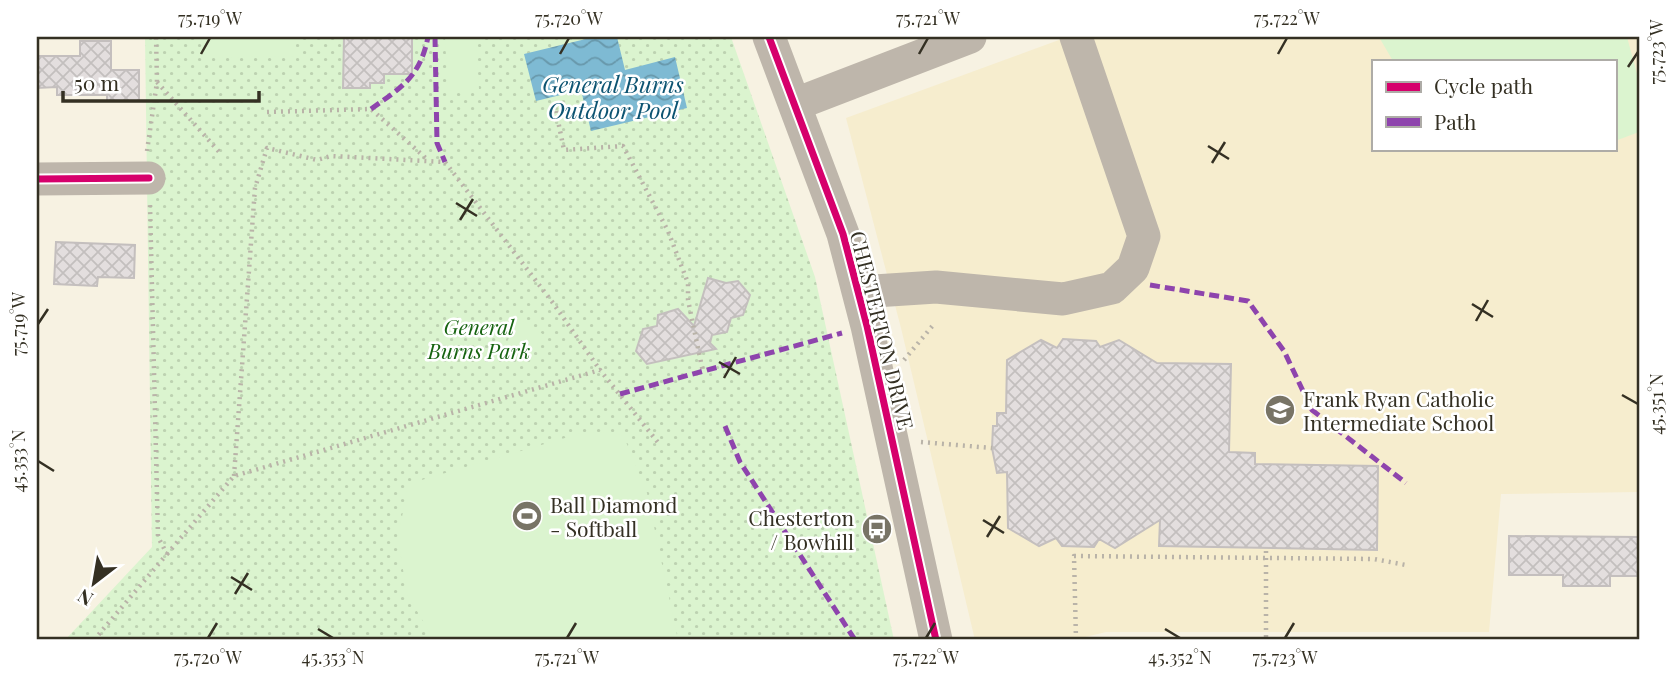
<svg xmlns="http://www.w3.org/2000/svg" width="1676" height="677" viewBox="0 0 1676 677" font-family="'Playfair Display',serif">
	<defs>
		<pattern id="park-dots" width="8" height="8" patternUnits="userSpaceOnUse" patternTransform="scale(1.75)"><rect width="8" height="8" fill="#dbf4cf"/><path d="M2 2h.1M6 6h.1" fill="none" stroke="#bdd2b1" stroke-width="1.8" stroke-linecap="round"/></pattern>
		<pattern id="water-waves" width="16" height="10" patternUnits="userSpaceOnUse" patternTransform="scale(1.75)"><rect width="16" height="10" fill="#7ebad3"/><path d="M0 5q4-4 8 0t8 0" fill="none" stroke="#6898ab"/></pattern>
		<pattern id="building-cross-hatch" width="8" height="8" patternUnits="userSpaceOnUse" patternTransform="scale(1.75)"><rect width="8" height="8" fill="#e3dede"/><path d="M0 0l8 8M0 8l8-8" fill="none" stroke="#c3bfbe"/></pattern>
	</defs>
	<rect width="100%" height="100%" fill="#f7f2e2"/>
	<!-- built -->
	<path fill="#f6edce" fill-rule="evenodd" d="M1067 37H1639V492L1501 494 1489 632H1106L1073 640H975L901 328 846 118ZM1373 61H1615V149H1373Z"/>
	<!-- park -->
	<polygon fill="url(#park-dots)" points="145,37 731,37 815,277 894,640 65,640 152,547"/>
	<!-- pitch -->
	<g fill="#dbf4cf">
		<polygon points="203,37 296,37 296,56 203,58"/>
		<polygon points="445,37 476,37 479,89 448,91"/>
		<polygon points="1379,37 1627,37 1639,81 1639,132 1615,141 1615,61 1393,61"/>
		<polygon points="521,320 544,335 524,364 502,349"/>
		<polygon points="613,432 624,437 647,493 678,640 434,640 407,594 398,539 408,484 582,433"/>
	</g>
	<!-- water -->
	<polygon fill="url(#water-waves)" points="594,37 617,37 625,70 675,57 687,108 591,131 581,90 536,101 524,54"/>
	<!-- building -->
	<g fill="url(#building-cross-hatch)" stroke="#c4bfbe" stroke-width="2">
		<polygon points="344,37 412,37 412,74 384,74 384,83 370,83 370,88 343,88"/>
		<polygon points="80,41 111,41 111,70 139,70 139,101 107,101 107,95 57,95 57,87 37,88 37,56 80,56"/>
		<polygon points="56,242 135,245 134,278 98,277 97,286 54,284"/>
		<polygon points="708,278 726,283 738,281 750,295 743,315 731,318 727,332 712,335 710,343 716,349 647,364 636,351 643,329 657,326 658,315 678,309 694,326"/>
		<polygon points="1063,339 1096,341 1100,347 1119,340 1157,363 1231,364 1229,452 1255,453 1255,464 1378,466 1377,550 1159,546 1160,520 1115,548 1099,539 1094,547 1062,546 1056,538 1039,546 1008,528 1007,472 997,473 992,448 993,426 997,426 997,413 1006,413 1007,360 1041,340 1057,348"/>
		<polygon points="1509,536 1639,537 1639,576 1610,576 1610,586 1563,586 1563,575 1509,575"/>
	</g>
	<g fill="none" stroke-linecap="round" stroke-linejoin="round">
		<!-- path -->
		<g stroke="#b9b3a8" stroke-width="4.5" stroke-dasharray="2 5" stroke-linecap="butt">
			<polyline points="157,82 221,154"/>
			<polyline points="556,111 564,150 623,146 668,231 688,283 688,300 703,372"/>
			<polyline points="267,112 371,109 429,161"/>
			<polyline points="147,151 157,82 156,37"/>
			<polyline points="904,360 934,324"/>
			<polyline points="921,442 992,448"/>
			<polyline points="234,476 255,188 267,148 317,160 331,156 445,162 553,303 600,370"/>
			<polyline points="1266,551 1266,640"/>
			<polyline points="167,554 234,476 600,370 660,445"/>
			<polyline points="94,640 167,554 158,537 150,205"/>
			<polyline points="1076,640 1074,556 1374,559 1406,565"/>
		</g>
		<!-- minor -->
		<g stroke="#beb6ab" stroke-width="33">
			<polyline points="769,37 843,234 867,326 936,640"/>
			<polyline points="796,104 970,37"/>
			<polyline points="37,179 149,178"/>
			<polyline points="859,292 936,287 1063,299 1112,288 1133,268 1144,236 1076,37"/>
		</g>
		<!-- quiet -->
		<g stroke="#8e44ad" stroke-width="5" stroke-dasharray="10 5" stroke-linecap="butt">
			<polyline points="435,37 437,143 445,162"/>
			<path d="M371 109C402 87 420 77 428 37"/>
			<polyline points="1150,285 1248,301 1284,351 1312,410 1406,483"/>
			<polyline points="620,394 842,333"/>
			<polyline points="725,426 740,462 855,640"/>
		</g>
		<!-- cycleway casing -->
		<g stroke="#fff" stroke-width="11">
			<g id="cycleway">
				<polyline points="769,37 843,234 867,326 936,640"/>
				<polyline points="37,179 149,178"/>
			</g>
		</g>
		<!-- cycleway -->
		<use href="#cycleway" stroke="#d6006c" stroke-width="7"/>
	</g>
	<!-- ticks -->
	<path fill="none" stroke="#343023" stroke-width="2.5" d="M201 54 210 38M560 54 569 38M919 54 928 38M1278 54 1287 38M1628 67 1638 52M1208 146 1229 159M1212 163 1225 142M456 203 477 216M460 220 473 199M1472 304 1493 317M1476 321 1488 300M38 324 48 309M719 362 740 374M724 378 736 357M1622 395 1638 404M38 461 54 471M983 520 1004 533M987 537 1000 516M231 577 252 590M235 594 248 573M318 629 333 638M1165 629 1180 638M208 638 217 623M567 638 576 623M926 638 935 623M1285 638 1294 623"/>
	<!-- icons -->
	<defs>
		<g id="school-disc" transform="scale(1.575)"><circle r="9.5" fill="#787466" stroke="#fff"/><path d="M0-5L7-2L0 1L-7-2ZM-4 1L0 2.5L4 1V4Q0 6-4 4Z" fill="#fff"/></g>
		<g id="stadium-disc" transform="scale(1.575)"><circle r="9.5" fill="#787466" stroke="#fff"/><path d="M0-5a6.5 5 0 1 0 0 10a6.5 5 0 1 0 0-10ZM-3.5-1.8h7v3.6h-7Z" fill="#fff"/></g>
		<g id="bus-disc" transform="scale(1.575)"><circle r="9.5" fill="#787466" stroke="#fff"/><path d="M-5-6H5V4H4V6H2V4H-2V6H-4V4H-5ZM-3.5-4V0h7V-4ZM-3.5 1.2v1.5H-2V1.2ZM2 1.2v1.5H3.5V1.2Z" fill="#fff"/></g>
	</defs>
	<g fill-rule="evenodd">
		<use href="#school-disc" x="1280" y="410"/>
		<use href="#stadium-disc" x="527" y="516"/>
		<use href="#bus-disc" x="877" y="529"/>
	</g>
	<g text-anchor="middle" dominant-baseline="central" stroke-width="5" stroke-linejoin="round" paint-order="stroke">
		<!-- park labels -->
		<g font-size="21" font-style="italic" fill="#166310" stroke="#fff">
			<text x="479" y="326">General<tspan x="479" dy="24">Burns Park</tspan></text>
		</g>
		<!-- street labels -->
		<g font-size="21" fill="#343023" stroke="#fff">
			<text transform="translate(883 330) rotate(76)">CHESTERTON DRIVE</text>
		</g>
		<!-- poi labels -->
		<g font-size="21" fill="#343023" stroke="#fff" text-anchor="start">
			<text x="1303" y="398">Frank Ryan Catholic<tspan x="1303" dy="24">Intermediate School</tspan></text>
			<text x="550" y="504">Ball Diamond<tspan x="550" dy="24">- Softball</tspan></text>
			<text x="854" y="517" text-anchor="end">Chesterton<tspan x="854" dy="24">/ Bowhill</tspan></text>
		</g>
		<!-- water labels -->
		<g font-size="23" font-style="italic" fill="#0d5472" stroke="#fff">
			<text x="613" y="83">General Burns<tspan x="613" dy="26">Outdoor Pool</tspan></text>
		</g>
	</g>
	<!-- border -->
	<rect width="1676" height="677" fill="none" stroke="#ffffff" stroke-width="77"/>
	<!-- legend -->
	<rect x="1372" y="60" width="245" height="91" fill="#ffffff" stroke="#aeaca7" stroke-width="2"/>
	<rect x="1386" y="82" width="35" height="10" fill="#d6006c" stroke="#aeaca7" stroke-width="2"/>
	<text x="1434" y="94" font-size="21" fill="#343023">Cycle path</text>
	<rect x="1386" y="117" width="35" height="10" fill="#8e44ad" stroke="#aeaca7" stroke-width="2"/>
	<text x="1434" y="130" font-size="21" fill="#343023">Path</text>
	<!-- north arrow -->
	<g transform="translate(94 583) rotate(211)" stroke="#ffffff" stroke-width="5" paint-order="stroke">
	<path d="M0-5L12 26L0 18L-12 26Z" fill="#343023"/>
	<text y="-10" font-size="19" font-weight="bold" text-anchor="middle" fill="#343023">N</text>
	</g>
	<!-- scale -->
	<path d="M63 91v10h196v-10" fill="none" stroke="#343023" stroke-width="3.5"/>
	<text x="74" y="91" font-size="21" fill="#343023" stroke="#ffffff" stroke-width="5" paint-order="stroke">50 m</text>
	<rect x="38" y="38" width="1600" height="600" fill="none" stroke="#343023" stroke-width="2.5"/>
	<g font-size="18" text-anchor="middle" fill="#343023">
		<text x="210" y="25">75.719°W</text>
		<text x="569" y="25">75.720°W</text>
		<text x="928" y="25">75.721°W</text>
		<text x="1287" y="25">75.722°W</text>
		<text transform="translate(1657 52) rotate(-90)" y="6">75.723°W</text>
		<text transform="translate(19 324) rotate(-90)" y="6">75.719°W</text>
		<text transform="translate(1657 404) rotate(-90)" y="6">45.351°N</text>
		<text transform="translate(19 461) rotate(-90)" y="6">45.353°N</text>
		<text x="208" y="664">75.720°W</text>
		<text x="333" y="664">45.353°N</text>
		<text x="567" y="664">75.721°W</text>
		<text x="926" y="664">75.722°W</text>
		<text x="1180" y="664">45.352°N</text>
		<text x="1285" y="664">75.723°W</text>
	</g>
</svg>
